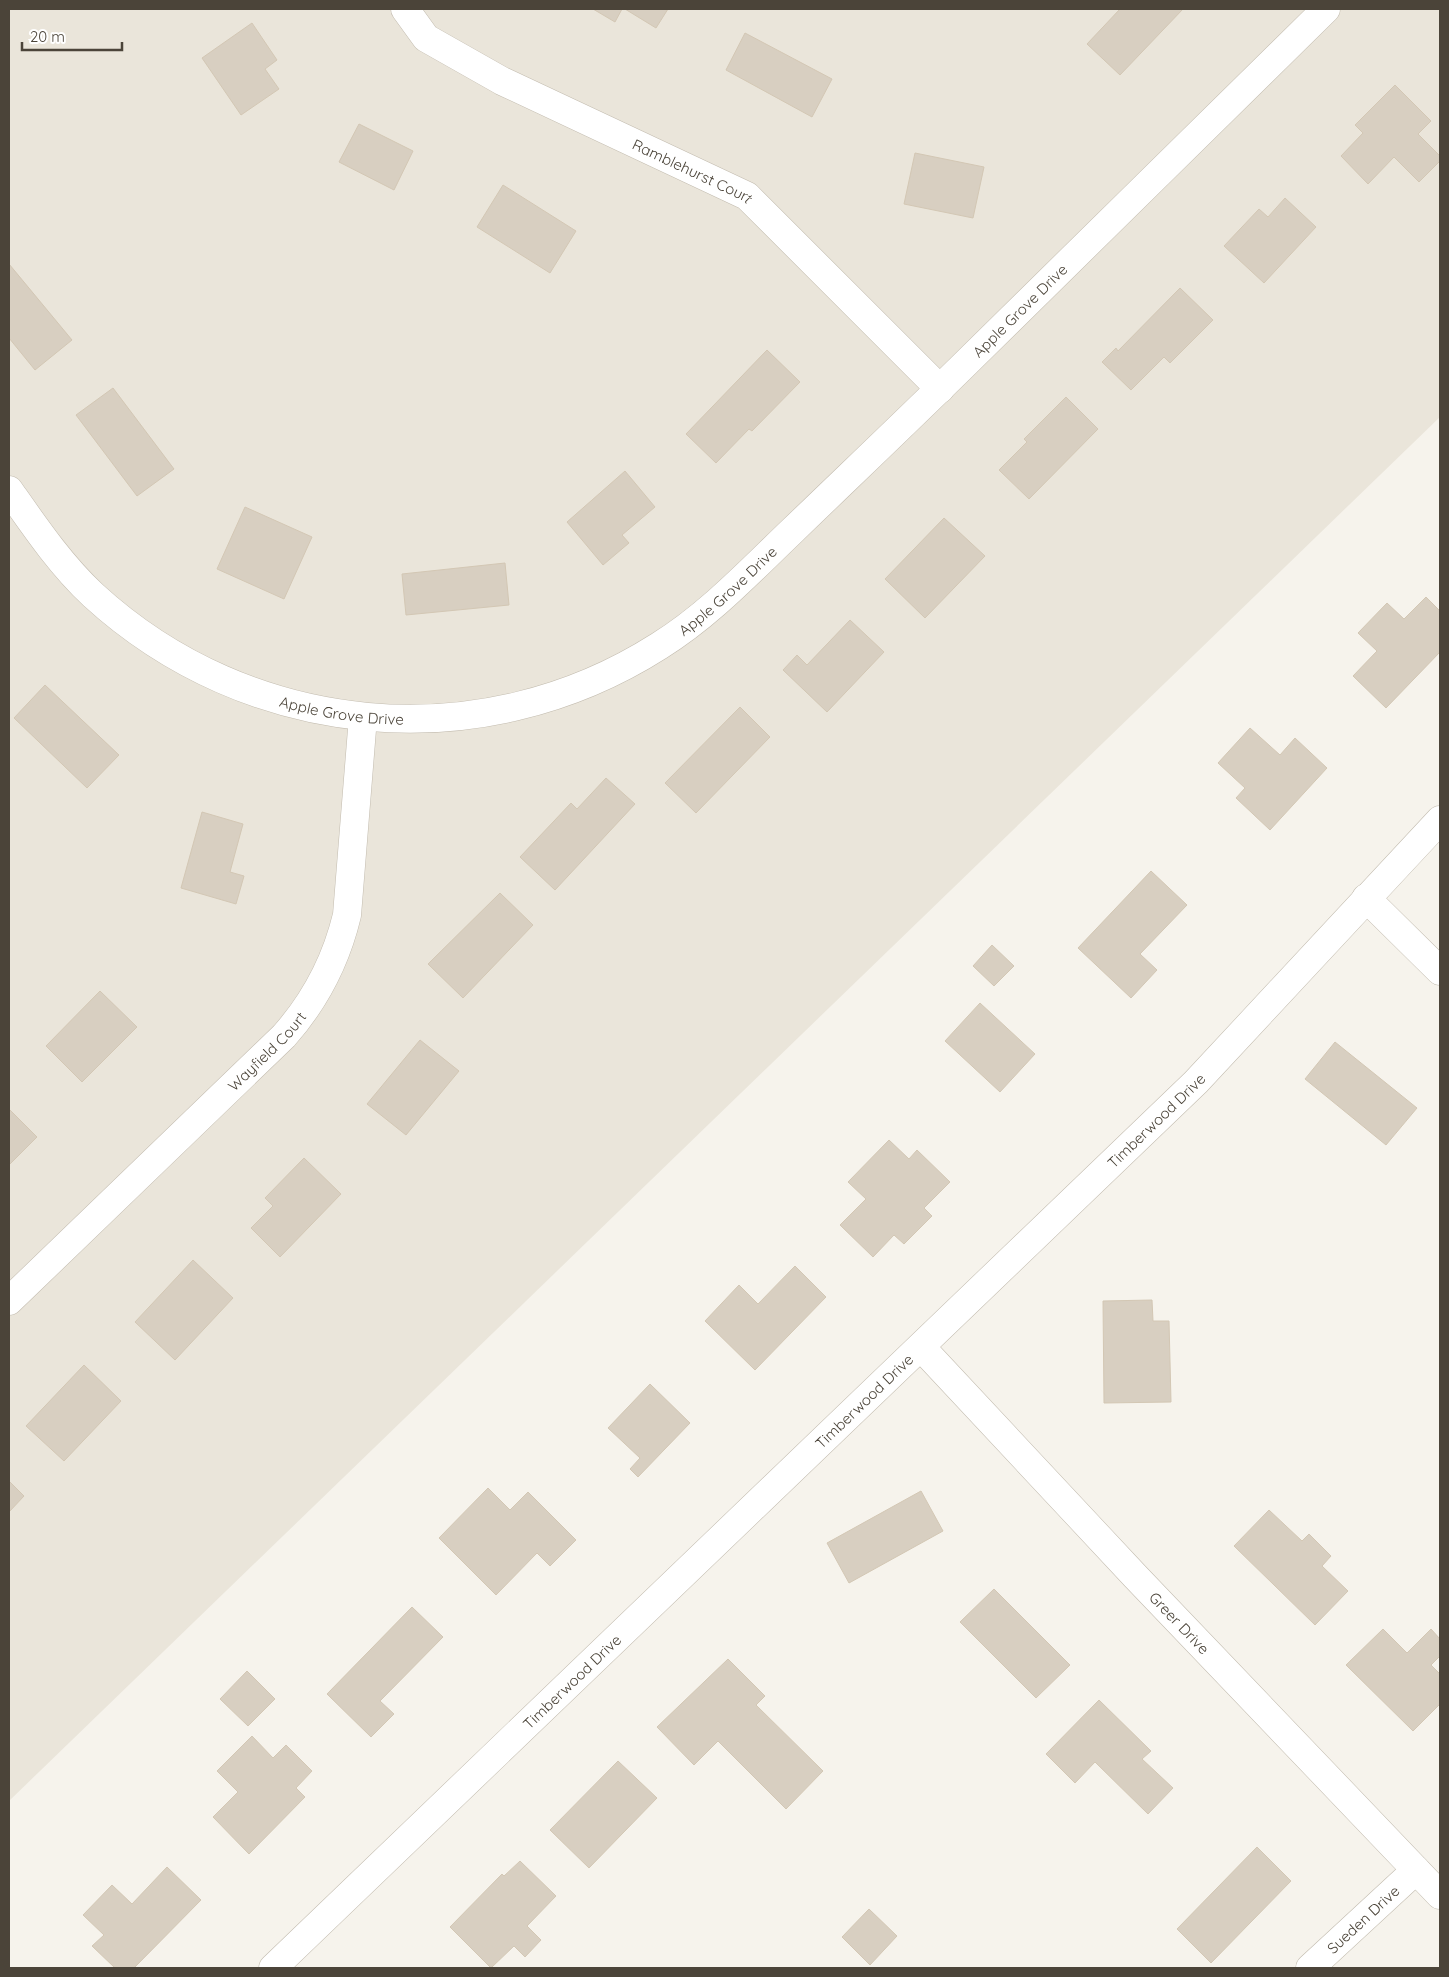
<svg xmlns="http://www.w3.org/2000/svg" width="1449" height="1977" viewBox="0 0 1449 1977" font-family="Quicksand,sans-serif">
	<rect width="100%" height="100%" fill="#f6f3ec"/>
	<!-- residential -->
	<polygon fill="#eae5da" points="9,9 1440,9 1440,417 9,1801"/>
	<!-- building -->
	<g fill="#d8cfc1" stroke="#d3c7b4">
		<polygon points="593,9 622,9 615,22"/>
		<polygon points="625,9 668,9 656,28"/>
		<polygon points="1120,9 1183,9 1120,75 1087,44"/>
		<polygon points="252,23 277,60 265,69 279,89 241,115 202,58"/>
		<polygon points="745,33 832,79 812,117 726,70"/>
		<polygon points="1395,85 1431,121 1418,134 1440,156 1440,161 1419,182 1394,157 1368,184 1341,156 1363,133 1355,125"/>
		<polygon points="359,124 413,151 394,190 339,162"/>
		<polygon points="915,153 984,167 973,218 904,204"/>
		<polygon points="503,185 576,231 550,273 477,227"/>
		<polygon points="1285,198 1316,227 1264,283 1224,246 1259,209 1268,217"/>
		<polygon points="9,264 72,340 35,370 9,338"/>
		<polygon points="1180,288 1213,320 1170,363 1164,357 1131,390 1102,362 1116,348 1118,351"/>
		<polygon points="767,350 800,382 752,431 749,429 716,463 686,434"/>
		<polygon points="113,388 174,469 137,496 76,415"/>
		<polygon points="1066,397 1098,429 1029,499 999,470 1027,442 1024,439"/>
		<polygon points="625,471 655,507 622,535 629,543 603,565 567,522"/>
		<polygon points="245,507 312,537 284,599 217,569"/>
		<polygon points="944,518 985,556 925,618 885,579"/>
		<polygon points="505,563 509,605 406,615 402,574"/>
		<polygon points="1426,597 1440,611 1440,652 1386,708 1353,676 1377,651 1358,633 1387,603 1404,619"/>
		<polygon points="850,620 884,652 827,712 783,670 797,655 807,665"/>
		<polygon points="45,685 119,755 87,788 14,718"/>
		<polygon points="740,707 770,737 696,813 665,783"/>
		<polygon points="1250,728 1280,755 1295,738 1327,768 1270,830 1236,798 1245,788 1218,763"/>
		<polygon points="606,778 635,804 555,890 520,857 571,803 577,809"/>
		<polygon points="202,812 243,824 230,872 244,876 236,904 181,888"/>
		<polygon points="1151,871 1187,905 1140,954 1157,970 1131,998 1078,948"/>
		<polygon points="500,893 533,925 463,998 428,964"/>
		<polygon points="992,945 1014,966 994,986 973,966"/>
		<polygon points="100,991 137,1027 82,1082 46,1046"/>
		<polygon points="980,1003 1035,1054 1000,1092 945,1041"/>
		<polygon points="420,1040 459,1071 406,1135 367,1104"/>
		<polygon points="1335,1042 1417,1108 1386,1145 1305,1079"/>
		<polygon points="9,1109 37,1137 9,1165"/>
		<polygon points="889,1140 909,1159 917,1150 950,1182 924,1208 932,1216 904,1244 894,1235 873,1257 840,1225 866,1199 848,1182"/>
		<polygon points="304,1158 341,1194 280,1257 251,1228 273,1206 265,1198"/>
		<polygon points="193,1260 233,1298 175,1360 135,1322"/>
		<polygon points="795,1266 826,1297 755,1370 705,1321 739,1285 758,1304"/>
		<polygon points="1152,1300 1153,1321 1169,1321 1171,1402 1104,1403 1103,1301"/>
		<polygon points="84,1365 121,1401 64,1461 26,1426"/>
		<polygon points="650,1384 690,1423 638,1477 630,1469 640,1458 608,1428"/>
		<polygon points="9,1481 24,1496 9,1512"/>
		<polygon points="488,1488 510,1510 528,1492 576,1540 550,1566 537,1553 496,1595 439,1538"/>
		<polygon points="921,1491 943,1531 849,1583 827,1543"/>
		<polygon points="1269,1510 1302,1541 1309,1534 1331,1556 1322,1566 1348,1591 1315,1625 1234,1546"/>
		<polygon points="994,1589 1070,1665 1036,1698 960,1622"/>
		<polygon points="412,1607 443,1637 380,1701 394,1714 371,1737 327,1694"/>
		<polygon points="1383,1629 1407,1653 1431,1629 1440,1639 1440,1656 1431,1665 1440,1674 1440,1704 1413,1731 1346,1665"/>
		<polygon points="728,1659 765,1696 756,1705 823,1771 786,1809 718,1741 694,1765 657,1727"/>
		<polygon points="247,1671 275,1699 248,1726 220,1699"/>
		<polygon points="1099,1700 1151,1751 1142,1759 1173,1788 1148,1814 1095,1762 1075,1783 1046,1754"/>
		<polygon points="252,1736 273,1758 286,1745 312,1771 296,1788 305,1797 249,1854 213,1817 238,1792 217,1771"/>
		<polygon points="618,1761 657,1798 589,1868 550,1830"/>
		<polygon points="1257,1847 1291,1881 1211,1963 1177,1929"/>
		<polygon points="520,1861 556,1896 527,1926 541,1940 525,1957 514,1946 491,1968 450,1927 502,1874 504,1876"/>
		<polygon points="167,1867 201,1900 134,1968 115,1968 92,1946 104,1935 83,1915 112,1885 132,1904"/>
		<polygon points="869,1909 897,1936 870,1965 842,1937"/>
	</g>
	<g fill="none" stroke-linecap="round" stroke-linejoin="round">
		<!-- minor casing -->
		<g stroke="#c2bbae" stroke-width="29">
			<g id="minor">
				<path id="s1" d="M405 9 426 38 502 81 747 196 940 389"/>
				<path id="s2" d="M9 490C35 527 60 564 93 595 249 738 480 760 659 646 709 615 750 571 792 531 850 475 909 419 967 362 1087 244 1206 127 1326 9"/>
				<polyline points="1366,898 1440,971"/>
				<path id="s3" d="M9 1301 284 1036C315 1001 336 961 347 915L363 717"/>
				<path id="s4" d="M921 1347 1135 1576 1440 1895"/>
				<path id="s5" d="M273 1968 1196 1082 1440 820"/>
				<path id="s6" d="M1310 1968 1416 1870"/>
			</g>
		</g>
		<!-- minor -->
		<use href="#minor" stroke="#fff" stroke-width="28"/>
	</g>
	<g text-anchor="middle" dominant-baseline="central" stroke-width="4.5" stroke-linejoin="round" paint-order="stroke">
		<!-- street labels -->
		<g font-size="15" fill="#4b4439" stroke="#fff">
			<text stroke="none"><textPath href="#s1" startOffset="334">Ramblehurst Court</textPath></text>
			<text stroke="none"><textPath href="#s2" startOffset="1239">Apple Grove Drive</textPath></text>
			<text stroke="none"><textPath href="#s2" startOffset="834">Apple Grove Drive</textPath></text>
			<text stroke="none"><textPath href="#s2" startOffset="414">Apple Grove Drive</textPath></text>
			<text stroke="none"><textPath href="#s3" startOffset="359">Wayfield Court</textPath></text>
			<text stroke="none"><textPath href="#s5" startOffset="1224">Timberwood Drive</textPath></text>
			<text stroke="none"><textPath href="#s5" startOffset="819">Timberwood Drive</textPath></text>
			<text stroke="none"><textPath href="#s4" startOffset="378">Greer Drive</textPath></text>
			<text stroke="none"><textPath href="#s5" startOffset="414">Timberwood Drive</textPath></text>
			<text stroke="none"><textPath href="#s6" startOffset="72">Sueden Drive</textPath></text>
		</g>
	</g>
	<!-- border -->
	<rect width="1449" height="1977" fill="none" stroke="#4b4439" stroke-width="20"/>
	<!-- scale -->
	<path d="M22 42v8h100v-8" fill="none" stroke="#4b4439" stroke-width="2.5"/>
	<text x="30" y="42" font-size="15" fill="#4b4439" stroke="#ffffff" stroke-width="4" paint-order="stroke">20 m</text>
</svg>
